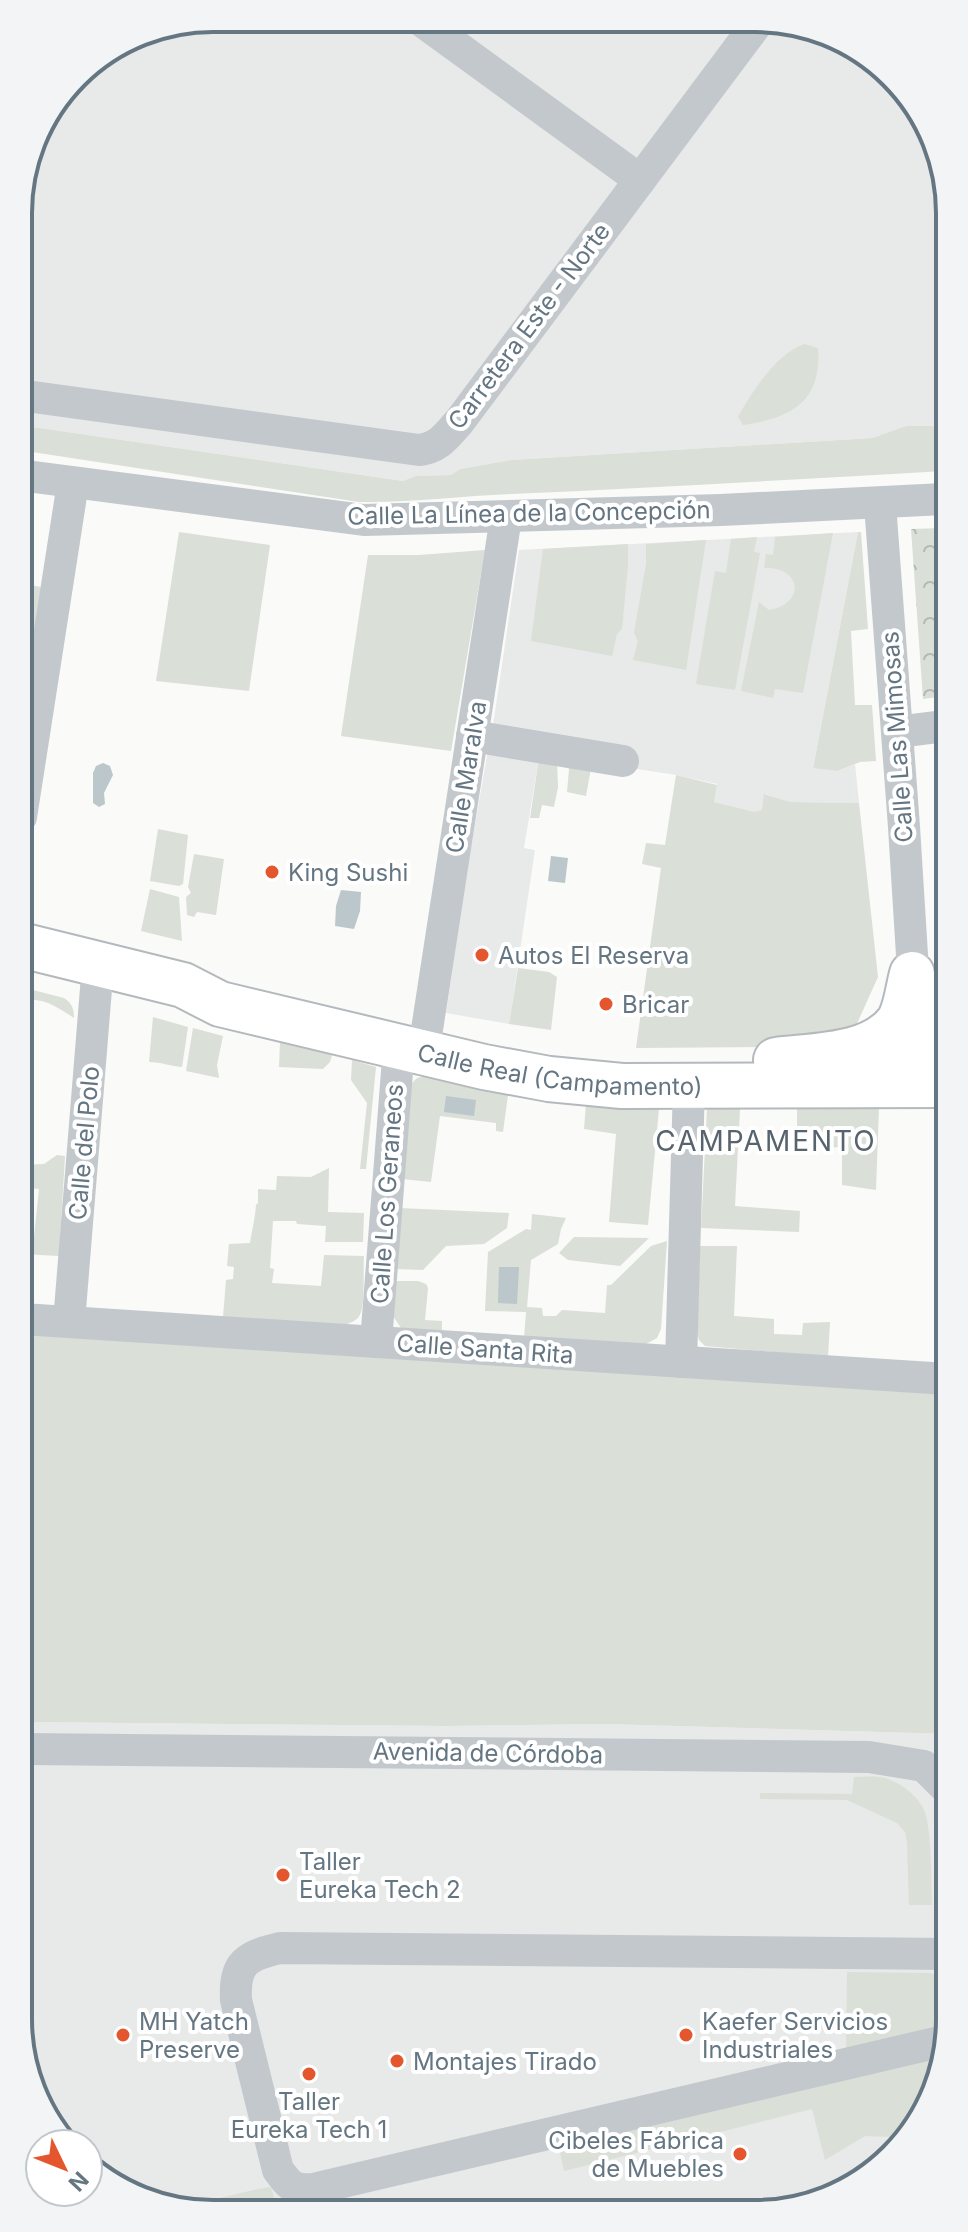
<svg xmlns="http://www.w3.org/2000/svg" width="968" height="2232" viewBox="0 0 968 2232" font-family="Inter,sans-serif">
	<defs>
		<pattern id="park-crowns" width="20" height="18" patternUnits="userSpaceOnUse" patternTransform="scale(2)"><rect width="20" height="18" fill="#dadfd7"/><path d="M2 6a3 3 0 1 1 6 0M12 15a3 3 0 1 1 6 0" fill="none" stroke="#b4b9b4"/></pattern>
	</defs>
	<rect width="100%" height="100%" fill="#fafaf8"/>
	<!-- built -->
	<g fill="#e8e9e9">
		<polygon points="213,18 793,22 884,67 943,162 944,426 906,426 872,438 511,460 460,469 451,475 417,476 403,481 19,425 18,200 38,126 84,67 139,33"/>
		<polygon points="858,532 813,767 837,771 855,764 859,803 791,802 765,794 762,810 754,813 714,802 717,784 676,775 630,768 492,732 519,550"/>
		<polygon points="488,750 539,758 524,848 535,850 509,1024 446,1013 467,871"/>
		<polygon points="24,1722 446,1726 605,1724 949,1734 950,2032 935,2094 902,2147 806,2207 175,2210 88,2167 88,2144 71,2144 25,2070"/>
	</g>
	<!-- grass -->
	<g fill="#dadfd7">
		<path d="M804 344 818 348C822 402 791 418 743 425L738 417C752 392 776 354 804 344Z"/>
		<path d="M19 425 403 481 416 476 451 475 460 469 511 460 872 438 906 426H944V471C800 479 656 488 511 494 460 496 410 503 359 502L19 450Z"/>
		<polygon points="179,532 270,545 249,691 156,681"/>
		<polygon points="858,532 861,532 868,629 851,631 855,705 872,705 876,761 860,762 837,771 813,768"/>
		<path d="M833 533 803 693 775 689 773 698 741 691 759 602 769 610C806 604 802 566 764 568L766 554 773 555 775 537Z"/>
		<polygon points="757,537 754,552 760,553 735,690 696,684 715,571 726,573 731,539"/>
		<polygon points="706,540 686,670 633,660 638,641 634,633 646,564 646,544"/>
		<polygon points="628,544 628,565 622,629 617,634 612,656 531,641 543,549"/>
		<polygon points="485,550 451,751 341,736 368,555 419,555"/>
		<polygon points="30,585 41,587 33,645 20,643 20,633 25,632 22,629"/>
		<polygon points="539,758 557,760 558,787 554,807 542,805 539,818 530,818"/>
		<polygon points="567,761 591,768 586,796 567,792 569,770"/>
		<polygon points="676,775 717,785 714,802 754,812 762,810 764,794 791,802 859,803 878,977 855,1028 771,1047 636,1048 661,868 642,864 646,843 665,845"/>
		<polygon points="158,829 188,835 183,884 179,886 150,881"/>
		<polygon points="194,854 224,859 216,915 197,912 194,917 187,915 186,897 191,893 188,887"/>
		<polygon points="150,889 179,897 182,941 141,931"/>
		<polygon points="518,968 549,972 557,977 551,1030 509,1024"/>
		<path d="M21 987 64 998C72 1003 74 1009 74 1018 57 1007 42 996 21 1001Z"/>
		<path d="M153 1017 188 1027 182 1067C169 1066 162 1062 149 1062Z"/>
		<polygon points="193,1028 223,1036 217,1065 219,1078 186,1071"/>
		<polygon points="280,1041 332,1055 330,1062 323,1069 279,1067"/>
		<polygon points="352,1060 376,1067 366,1169 360,1169 367,1103 351,1080"/>
		<polygon points="425,1076 508,1095 503,1132 496,1131 496,1123 440,1116 431,1182 402,1179 411,1084 417,1078"/>
		<polygon points="586,1104 659,1109 648,1225 609,1222 616,1134 584,1129"/>
		<polygon points="879,1107 876,1190 842,1185 842,1147 797,1149 797,1109"/>
		<polygon points="707,1108 740,1109 735,1206 800,1211 799,1232 701,1228"/>
		<polygon points="57,1155 65,1156 59,1256 22,1254 22,1245 33,1246 39,1189 22,1187 22,1165 44,1164"/>
		<path d="M329 1168 328 1212 364 1213 363 1242H325L326 1226 297 1224 296 1221H273L270 1268 274 1269 272 1283 321 1286 324 1255 364 1256C363 1269 365 1301 361 1312 358 1322 348 1324 339 1326L223 1317 226 1280 233 1279 234 1267 227 1266 229 1244 250 1243C252 1230 255 1219 256 1205L258 1203V1189L276 1190 277 1176 311 1177Z"/>
		<polygon points="400,1208 509,1213 507,1228 484,1244 446,1246 423,1270 396,1269"/>
		<polygon points="532,1214 566,1218 561,1229 558,1244 531,1260 527,1307 542,1308 543,1316 556,1316 562,1310 605,1313 607,1285 611,1285 651,1246 667,1241 661,1329 657,1338 646,1344 524,1338 526,1312 485,1311 488,1252 526,1229 531,1230"/>
		<polygon points="574,1237 649,1238 620,1266 568,1260 559,1253"/>
		<polygon points="700,1246 737,1246 734,1316 774,1319 774,1334 802,1335 803,1323 830,1322 828,1357 705,1346 699,1340 697,1333"/>
		<polygon points="395,1281 418,1281 426,1284 428,1288 425,1320 442,1321 442,1332 401,1328 393,1316"/>
		<polygon points="22,1319 947,1379 949,1734 605,1724 446,1726 24,1722"/>
		<path d="M854 1777C862 1777 871 1776 879 1777 896 1779 917 1794 924 1810 932 1828 931 1882 932 1905H909L907 1843 905 1832 897 1823 847 1800 760 1799V1793L852 1794Z"/>
		<polygon points="847,1972 930,1973 936,1975 938,2033 846,2055"/>
		<polygon points="941,2056 942,2066 935,2094 913,2129 892,2137 865,2136 825,2160 812,2109 564,2171 559,2148"/>
		<polygon points="271,2187 277,2210 173,2209 258,2189"/>
	</g>
	<!-- park -->
	<polygon fill="url(#park-crowns)" points="944,528 945,696 923,699 911,529"/>
	<!-- water -->
	<g fill="#bbc7cb">
		<polygon points="103,763 110,766 113,775 104,793 105,804 99,807 93,803 93,773 96,766"/>
		<polygon points="551,856 568,858 565,883 548,881"/>
		<polygon points="341,890 361,892 360,911 354,929 335,926 336,906"/>
		<polygon points="446,1096 476,1100 474,1116 444,1112"/>
		<polygon points="499,1267 519,1267 517,1304 498,1303"/>
	</g>
	<g fill="none" stroke-linecap="round" stroke-linejoin="round">
		<!-- highway casing -->
		<g stroke="#b4b9bd" stroke-width="48">
			<g id="highway">
				<path id="s1" d="M21 945 183 985 220 1004 484 1067 549 1079 622 1086 946 1085"/>
				<path d="M776 1060C815 1055 872 1057 898 1022 906 1010 908 988 912 974"/>
				<path d="M869 1072C880 1072 897 1075 908 1070 929 1060 920 1008 919 989"/>
			</g>
		</g>
		<!-- minor -->
		<g stroke="#c3c8cc" stroke-width="32">
			<polyline points="419,19 640,180"/>
			<path d="M19 395 419 450C439 448 446 436 459 422L759 21"/>
			<polyline points="19,475 364,520 721,510 944,499"/>
			<polyline points="880,504 904,827 913,971"/>
			<polyline points="897,732 945,726"/>
			<polyline points="472,736 623,761"/>
			<polyline points="21,817 73,483"/>
			<polyline points="426,1036 506,517"/>
			<polyline points="22,1319 947,1379"/>
			<polyline points="69,1322 98,964"/>
			<polyline points="376,1342 399,1046"/>
			<polyline points="681,1362 689,1086"/>
			<polyline points="24,1749 869,1757 924,1766 949,1791"/>
			<path d="M948 2040 313 2189C293 2190 290 2186 278 2170L236 2000C234 1963 246 1956 280 1948L949 1954"/>
		</g>
		<!-- highway -->
		<use href="#highway" stroke="#fff" stroke-width="44"/>
	</g>
	<!-- markers -->
	<g fill="#e4572e" stroke="#fff" stroke-width="3">
		<circle cx="272" cy="872" r="8"/>
		<circle cx="482" cy="955" r="8"/>
		<circle cx="606" cy="1004" r="8"/>
		<circle cx="283" cy="1875" r="8"/>
		<circle cx="123" cy="2035" r="8"/>
		<circle cx="686" cy="2035" r="8"/>
		<circle cx="397" cy="2061" r="8"/>
		<circle cx="309" cy="2074" r="8"/>
		<circle cx="740" cy="2154" r="8"/>
	</g>
	<g text-anchor="middle" dominant-baseline="central" stroke-width="8" stroke-linejoin="round" paint-order="stroke">
		<!-- street labels -->
		<g font-size="24" fill="#657683" stroke="#fff">
			<text transform="translate(529 326) rotate(-53)">Carretera Este - Norte</text>
			<text transform="translate(529 513) rotate(-1)">Calle La Línea de la Concepción</text>
			<text transform="translate(897 737) rotate(-94)">Calle Las Mimosas</text>
			<text transform="translate(466 777) rotate(-81)">Calle Maralva</text>
			<text stroke="none"><textPath href="#s1" startOffset="556">Calle Real (Campamento)</textPath></text>
			<text transform="translate(84 1143) rotate(-85)">Calle del Polo</text>
			<text transform="translate(387 1194) rotate(-86)">Calle Los Geraneos</text>
			<text transform="translate(485 1349) rotate(4)">Calle Santa Rita</text>
			<text transform="translate(488 1753) rotate(1)">Avenida de Córdoba</text>
		</g>
		<!-- poi labels -->
		<g font-size="24" fill="#657683" stroke="#fff" text-anchor="start">
			<text x="288" y="872">King Sushi</text>
			<text x="498" y="955">Autos El Reserva</text>
			<text x="622" y="1004">Bricar</text>
			<text x="299" y="1861">Taller<tspan x="299" dy="28">Eureka Tech 2</tspan></text>
			<text x="139" y="2021">MH Yatch<tspan x="139" dy="28">Preserve</tspan></text>
			<text x="702" y="2021">Kaefer Servicios<tspan x="702" dy="28">Industriales</tspan></text>
			<text x="413" y="2061">Montajes Tirado</text>
			<text x="309" y="2101" text-anchor="middle">Taller<tspan x="309" dy="28">Eureka Tech 1</tspan></text>
			<text x="724" y="2140" text-anchor="end">Cibeles Fábrica<tspan x="724" dy="28">de Muebles</tspan></text>
		</g>
		<!-- quarter labels -->
		<g font-size="28" letter-spacing="2" fill="#57646e" stroke="#fff">
			<text x="766" y="1141">CAMPAMENTO</text>
		</g>
	</g>
	<!-- crop -->
	<path d="M0 0H968V2232H0ZM213 32H755A181 181 0 0 1 936 213V2019A181 181 0 0 1 755 2200H213A181 181 0 0 1 32 2019V213A181 181 0 0 1 213 32Z" fill="#f3f4f5" fill-rule="evenodd"/>
	<path fill="none" stroke="#657683" stroke-width="4" d="M213 32H755A181 181 0 0 1 936 213V2019A181 181 0 0 1 755 2200H213A181 181 0 0 1 32 2019V213A181 181 0 0 1 213 32Z"/>
	<!-- north arrow -->
	<g transform="translate(64 2168) rotate(133)"><circle r="38" fill="#ffffff" stroke="#c1c8cd" stroke-width="2"/>
	<path d="M0-6L14 30L0 20L-14 30Z" fill="#e4572e"/>
	<text y="-12" font-size="22" font-weight="bold" text-anchor="middle" fill="#657683">N</text>
	</g>
</svg>
